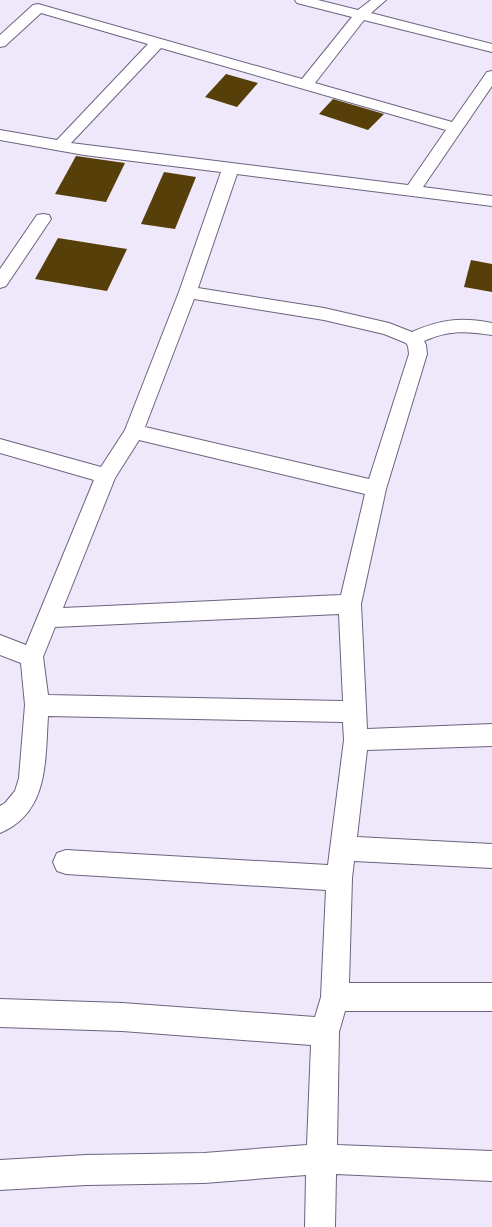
<svg xmlns="http://www.w3.org/2000/svg" width="492" height="1227" viewBox="0 0 492 1227" font-family="Arial,sans-serif">
	<rect width="100%" height="100%" fill="#efe8fb"/>
	<!-- building -->
	<g fill="#563f08">
		<polygon points="226,74 258,83 237,107 205,97"/>
		<polygon points="333,99 384,114 368,130 319,114"/>
		<polygon points="76,156 125,163 106,202 55,194"/>
		<polygon points="164,172 196,177 175,229 141,224"/>
		<polygon points="58,238 127,249 107,291 35,279"/>
		<polygon points="471,260 492,264 492,292 464,287"/>
	</g>
	<g fill="none" stroke-linecap="round" stroke-linejoin="round">
		<!-- minor casing -->
		<g stroke="#6d627e" stroke-width="2">
			<g id="minor">
				<path d="M295 0H318L358 10 371 0H386L371 13 492 44V52L364 20 315 83 452 122 487 72 492 71V86L423 187 492 196V206L237 174 198 288 324 308 389 323 412 332C441 319 461 317 492 323V335C465 331 449 330 424 341L426 345 427 354 386 489 361 604 367 729 492 724V746L367 750 357 837 492 844V868L354 861 352 878 349 983H492V1011H345L339 1032 337 1145 492 1151V1181L336 1174 335 1227H305L306 1175 204 1183 86 1185 0 1190V1160L86 1155 204 1153 307 1145 311 1045 122 1031 0 1027V999L122 1003 315 1017 321 997 326 890 66 874 57 871 53 862 57 853 66 850 328 865 344 740 343 722 48 716C45 760 49 813 0 833V806L5 803 15 791 19 778 25 705 21 663 0 655V635L26 645 94 480 0 453V439L101 467 125 430 179 292 221 172 84 155 0 140V130L57 140 148 44 41 13 5 46 0 47V35L33 5 38 4 302 79 352 17 297 3ZM161 48 446 130 408 185 71 143ZM194 299 324 320 384 334 406 343 408 346 409 354 369 479 145 427ZM139 440 365 494 341 595 63 608 115 478ZM339 614 343 701 48 695 43 657 55 627Z"/>
				<polygon points="43,214 49,215 51,219 6,286 0,288 0,269 37,215"/>
			</g>
		</g>
		<!-- minor -->
		<use href="#minor" fill="#fff" fill-rule="evenodd"/>
	</g>
</svg>
